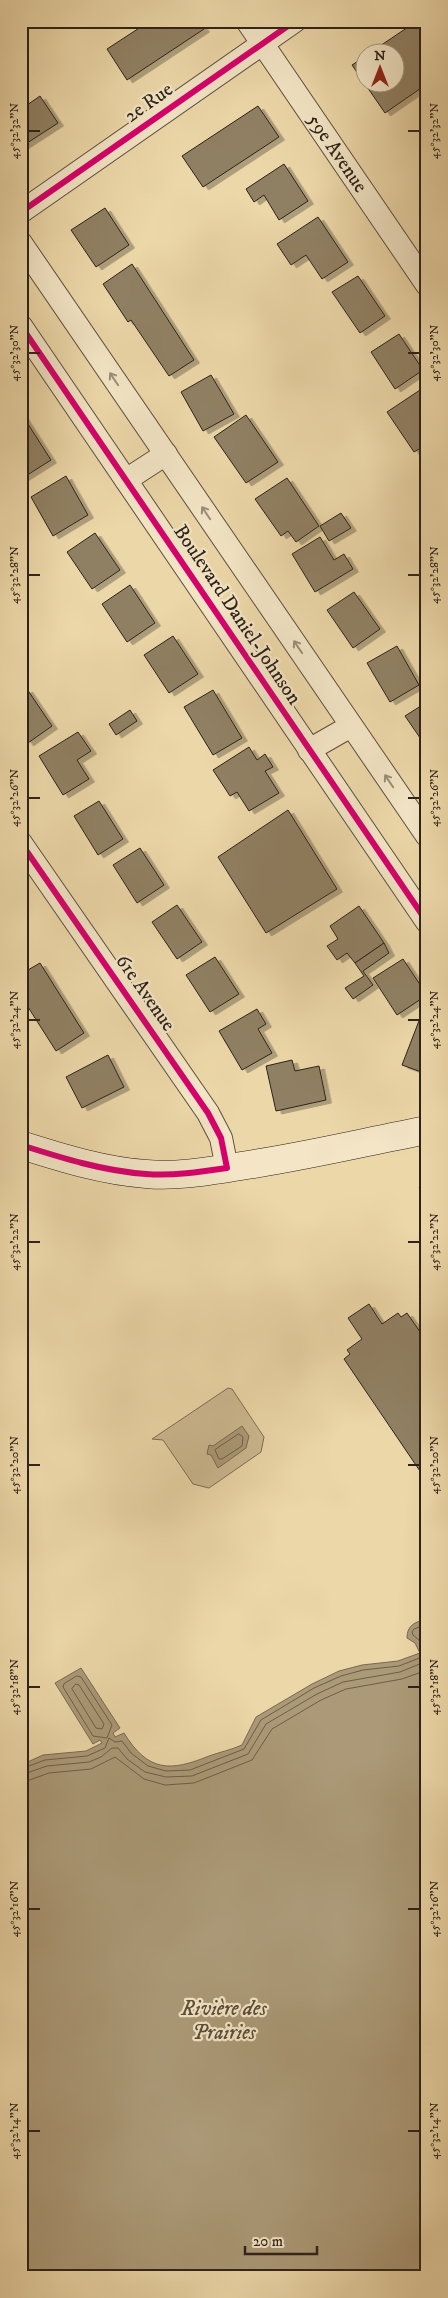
<svg xmlns="http://www.w3.org/2000/svg" width="448" height="2298" viewBox="0 0 448 2298" font-family="'IM FELL DW Pica',serif">
	<defs>
		<filter id="shadow"><feDropShadow dx="5.5" dy="3" stdDeviation="0" flood-color="#0004"/></filter>
	</defs>
	<rect width="100%" height="100%" fill="#ecd7a8"/>
	<filter id="stains"><feTurbulence type="fractalNoise" baseFrequency=".004" numOctaves="4"/><feColorMatrix values="0 0 0 0 .2 0 0 0 0 .09 0 0 0 0 .02 0 0 0 .5 -.17"/></filter>
	<radialGradient id="worn" r=".72"><stop offset=".6" stop-color="#630" stop-opacity="0"/><stop offset="1" stop-color="#630" stop-opacity=".3"/></radialGradient>
	<!-- green -->
	<polygon fill="#ccb890" stroke="#7c6d54" points="228,1388 232,1389 264,1437 261,1452 209,1488 193,1484 163,1440 152,1439"/>
	<!-- water -->
	<g fill="#ab9977" stroke="#796951">
		<polygon points="242,1426 249,1436 246,1448 218,1468 211,1455 207,1454 209,1445 213,1446"/>
		<path d="M427 1619V2277H21V1765L43 1755 86 1751 102 1743 100 1740 93 1744 55 1683 81 1668 120 1728 113 1733 115 1737 124 1733C148 1772 170 1772 209 1756 220 1752 231 1750 242 1745L256 1717 312 1684 339 1671 362 1665 398 1661 420 1653 415 1643 407 1638C407 1625 415 1622 427 1619Z"/>
	</g>
	<g fill="none" stroke-linecap="round" stroke-linejoin="round">
		<!-- shore -->
		<g stroke="#6c5e48" stroke-width="1">
			<polygon points="239,1434 243,1437 242,1446 222,1459 219,1459 215,1450"/>
			<polygon points="77,1676 81,1677 112,1725 107,1738 93,1736 63,1687 64,1684"/>
			<polygon points="76,1684 79,1685 104,1724 102,1729 96,1728 72,1689"/>
			<polyline points="21,1769 45,1760 87,1756 105,1748 109,1738 115,1742 122,1741 131,1753 148,1766 166,1771 190,1770 244,1749 261,1720 314,1688 341,1676 363,1670 399,1666 422,1657 424,1649 419,1640 413,1635 412,1632 414,1629 427,1624"/>
			<polyline points="21,1775 47,1766 89,1762 101,1757 112,1748 118,1748 127,1759 145,1772 166,1777 192,1776 248,1754 266,1724 317,1694 343,1682 400,1672 427,1661"/>
			<polyline points="21,1783 49,1773 91,1769 115,1757 144,1779 165,1785 194,1783 252,1760 272,1729 321,1700 346,1689 402,1679 427,1670"/>
		</g>
	</g>
	<!-- building -->
	<g fill="#908063" stroke="#2d2219" filter="url(#shadow)">
		<polygon points="150,21 198,21 204,29 127,80 107,49"/>
		<polygon points="417,21 427,21 427,84 385,113 352,65 366,56 366,82 396,82 396,52 371,52"/>
		<polygon points="40,96 58,123 21,147 21,97 27,105"/>
		<polygon points="258,106 279,137 203,187 182,156"/>
		<polygon points="284,164 308,201 279,220 264,195 254,202 246,189"/>
		<polygon points="105,208 129,245 96,267 71,230"/>
		<polygon points="318,217 348,262 322,279 306,255 291,265 277,244"/>
		<polygon points="132,264 194,360 169,376 131,320 128,322 103,284"/>
		<polygon points="358,276 385,316 360,333 332,292"/>
		<polygon points="399,334 423,370 395,389 371,352"/>
		<polygon points="211,375 234,414 203,431 181,392"/>
		<polygon points="420,390 427,400 427,444 414,452 387,412"/>
		<polygon points="21,413 51,460 21,479"/>
		<polygon points="246,415 278,462 246,483 214,437"/>
		<polygon points="66,476 88,515 53,536 31,497"/>
		<polygon points="287,478 319,526 296,542 288,531 281,536 255,499"/>
		<polygon points="341,513 351,528 329,541 320,526"/>
		<polygon points="95,533 120,570 92,589 67,552"/>
		<polygon points="320,537 334,560 344,554 353,569 315,592 292,554"/>
		<polygon points="130,585 155,623 127,642 102,604"/>
		<polygon points="354,592 380,629 353,648 327,610"/>
		<polygon points="173,636 198,674 169,693 144,655"/>
		<polygon points="397,646 419,685 390,702 367,663"/>
		<polygon points="27,689 52,726 28,743 21,733 21,693"/>
		<polygon points="213,690 242,738 213,755 184,707"/>
		<polygon points="427,702 427,748 405,716"/>
		<polygon points="130,710 137,721 116,735 109,724"/>
		<polygon points="78,732 91,751 77,760 89,779 63,795 39,756"/>
		<polygon points="249,747 257,760 265,754 273,767 265,771 279,793 249,811 237,792 230,796 213,770"/>
		<polygon points="99,801 123,839 98,855 74,816"/>
		<polygon points="288,810 337,889 266,933 218,857"/>
		<polygon points="140,848 164,885 137,903 113,865"/>
		<polygon points="177,905 202,942 177,959 152,922"/>
		<polygon points="359,906 384,943 355,963 347,953 337,960 327,946 338,939 330,926"/>
		<polygon points="384,943 389,953 363,971 373,985 353,999 345,988 364,976 355,963"/>
		<polygon points="215,957 239,994 210,1012 186,975"/>
		<polygon points="403,959 427,995 397,1015 373,978"/>
		<polygon points="40,963 84,1033 56,1051 21,996 21,974"/>
		<polygon points="257,1009 266,1024 258,1029 272,1053 242,1070 219,1031"/>
		<polygon points="422,1013 427,1014 427,1074 402,1065"/>
		<polygon points="108,1055 124,1087 82,1108 66,1077"/>
		<polygon points="292,1060 295,1071 319,1066 326,1100 276,1111 266,1066"/>
		<polygon points="427,1182 427,1199 419,1187"/>
		<polygon points="369,1304 382,1324 398,1313 401,1317 407,1313 425,1339 427,1338 427,1476 424,1477 344,1359 350,1354 347,1350 362,1339 348,1318"/>
	</g>
	<g fill="none" stroke-linecap="round" stroke-linejoin="round">
		<!-- street casing -->
		<g stroke="#5d4f3d" stroke-width="24">
			<g id="street">
				<path id="s1" d="M247 21 427 285"/>
				<polyline points="21,212 295,21"/>
				<polyline points="21,243 427,836"/>
				<polyline points="21,326 427,922"/>
				<polyline points="126,480 166,454"/>
				<polyline points="309,750 351,726"/>
				<polyline points="21,843 208,1113 221,1138 227,1168"/>
			</g>
		</g>
		<!-- secondary casing -->
		<g stroke="#2d2219" stroke-width="29">
			<path id="secondary" d="M21 1145C62 1158 104 1171 146 1174 178 1177 210 1171 241 1166 303 1157 365 1142 427 1130"/>
		</g>
		<!-- street -->
		<use href="#street" stroke="#f3e5c6" stroke-width="22"/>
		<!-- secondary -->
		<use href="#secondary" stroke="#f3e5c6" stroke-width="28"/>
		<!-- cycleway casing -->
		<g stroke="#f3e5c6" stroke-width="9">
			<g id="cycleway">
				<polyline points="21,212 295,21"/>
				<polyline points="21,326 427,922"/>
				<path d="M21 843 208 1113 221 1138 227 1168C200 1172 173 1176 146 1174 103 1171 62 1158 21 1145"/>
			</g>
		</g>
		<!-- cycleway -->
		<use href="#cycleway" stroke="#d6006c" stroke-width="6"/>
	</g>
	<!-- one-way arrows -->
	<defs><path id="oneway-shaft" d="M-6 0H5M1.5-3L5.5 0L1.5 3" fill="none" stroke-width="1.6" stroke-linecap="round" stroke-linejoin="round" transform="scale(1.25)"/></defs>
	<g stroke="#9a8d78">
		<use href="#oneway-shaft" transform="translate(114 379) rotate(-124)"/>
		<use href="#oneway-shaft" transform="translate(206 513) rotate(-124)"/>
		<use href="#oneway-shaft" transform="translate(298 647) rotate(-124)"/>
		<use href="#oneway-shaft" transform="translate(389 781) rotate(-124)"/>
	</g>
	<!-- ticks -->
	<path fill="none" stroke="#2d2219" stroke-width="2" d="M28 131H40M408 131H420M28 353H40M408 353H420M28 575H40M408 575H420M28 798H40M408 798H420M28 1020H40M408 1020H420M28 1242H40M408 1242H420M28 1465H40M408 1465H420M28 1687H40M408 1687H420M28 1909H40M408 1909H420M28 2131H40M408 2131H420"/>
	<g text-anchor="middle" dominant-baseline="central" stroke-width="4.5" stroke-linejoin="round" paint-order="stroke">
		<!-- street labels -->
		<g font-size="20" fill="#2d2219" stroke="#f3e5c6">
			<text transform="translate(149 103) rotate(-35)">2e Rue</text>
			<text stroke="none"><textPath href="#s1" startOffset="160">59e Avenue</textPath></text>
			<text transform="translate(237 615) rotate(56)">Boulevard Daniel-Johnson</text>
			<text transform="translate(145 993) rotate(55)">61e Avenue</text>
		</g>
		<!-- water labels -->
		<g font-size="21" font-style="italic" fill="#594c3a" stroke="#f3e5c6">
			<text x="224" y="2009">Rivière des<tspan x="224" dy="24">Prairies</tspan></text>
		</g>
	</g>
	<!-- margin -->
	<rect width="448" height="2298" fill="none" stroke="#ecd7a8" stroke-width="55"/>
	<!-- north arrow -->
	<g transform="translate(380 68)"><circle r="24" fill="#f3e5c6" stroke="#a49781"/>
	<path d="M0-4L9 19L0 12L-9 19Z" fill="#8f2418"/>
	<text y="-8" font-size="14" font-weight="bold" text-anchor="middle" fill="#2d2219">N</text>
	</g>
	<!-- scale -->
	<path d="M245 2246v8h72v-8" fill="none" stroke="#2d2219" stroke-width="2.5"/>
	<text x="253" y="2246" font-size="15" fill="#2d2219" stroke="#f3e5c6" stroke-width="4" paint-order="stroke">20 m</text>
	<rect x="28" y="28" width="392" height="2242" fill="none" stroke="#2d2219" stroke-width="2"/>
	<g font-size="12" text-anchor="middle" fill="#2d2219">
		<text transform="translate(14 131) rotate(-90)" y="4">45°32'32"N</text>
		<text transform="translate(434 131) rotate(-90)" y="4">45°32'32"N</text>
		<text transform="translate(14 353) rotate(-90)" y="4">45°32'30"N</text>
		<text transform="translate(434 353) rotate(-90)" y="4">45°32'30"N</text>
		<text transform="translate(14 575) rotate(-90)" y="4">45°32'28"N</text>
		<text transform="translate(434 575) rotate(-90)" y="4">45°32'28"N</text>
		<text transform="translate(14 798) rotate(-90)" y="4">45°32'26"N</text>
		<text transform="translate(434 798) rotate(-90)" y="4">45°32'26"N</text>
		<text transform="translate(14 1020) rotate(-90)" y="4">45°32'24"N</text>
		<text transform="translate(434 1020) rotate(-90)" y="4">45°32'24"N</text>
		<text transform="translate(14 1242) rotate(-90)" y="4">45°32'22"N</text>
		<text transform="translate(434 1242) rotate(-90)" y="4">45°32'22"N</text>
		<text transform="translate(14 1465) rotate(-90)" y="4">45°32'20"N</text>
		<text transform="translate(434 1465) rotate(-90)" y="4">45°32'20"N</text>
		<text transform="translate(14 1687) rotate(-90)" y="4">45°32'18"N</text>
		<text transform="translate(434 1687) rotate(-90)" y="4">45°32'18"N</text>
		<text transform="translate(14 1909) rotate(-90)" y="4">45°32'16"N</text>
		<text transform="translate(434 1909) rotate(-90)" y="4">45°32'16"N</text>
		<text transform="translate(14 2131) rotate(-90)" y="4">45°32'14"N</text>
		<text transform="translate(434 2131) rotate(-90)" y="4">45°32'14"N</text>
	</g>
	<rect width="100%" height="100%" filter="url(#stains)"/>
	<rect width="100%" height="100%" fill="url(#worn)"/>
</svg>
